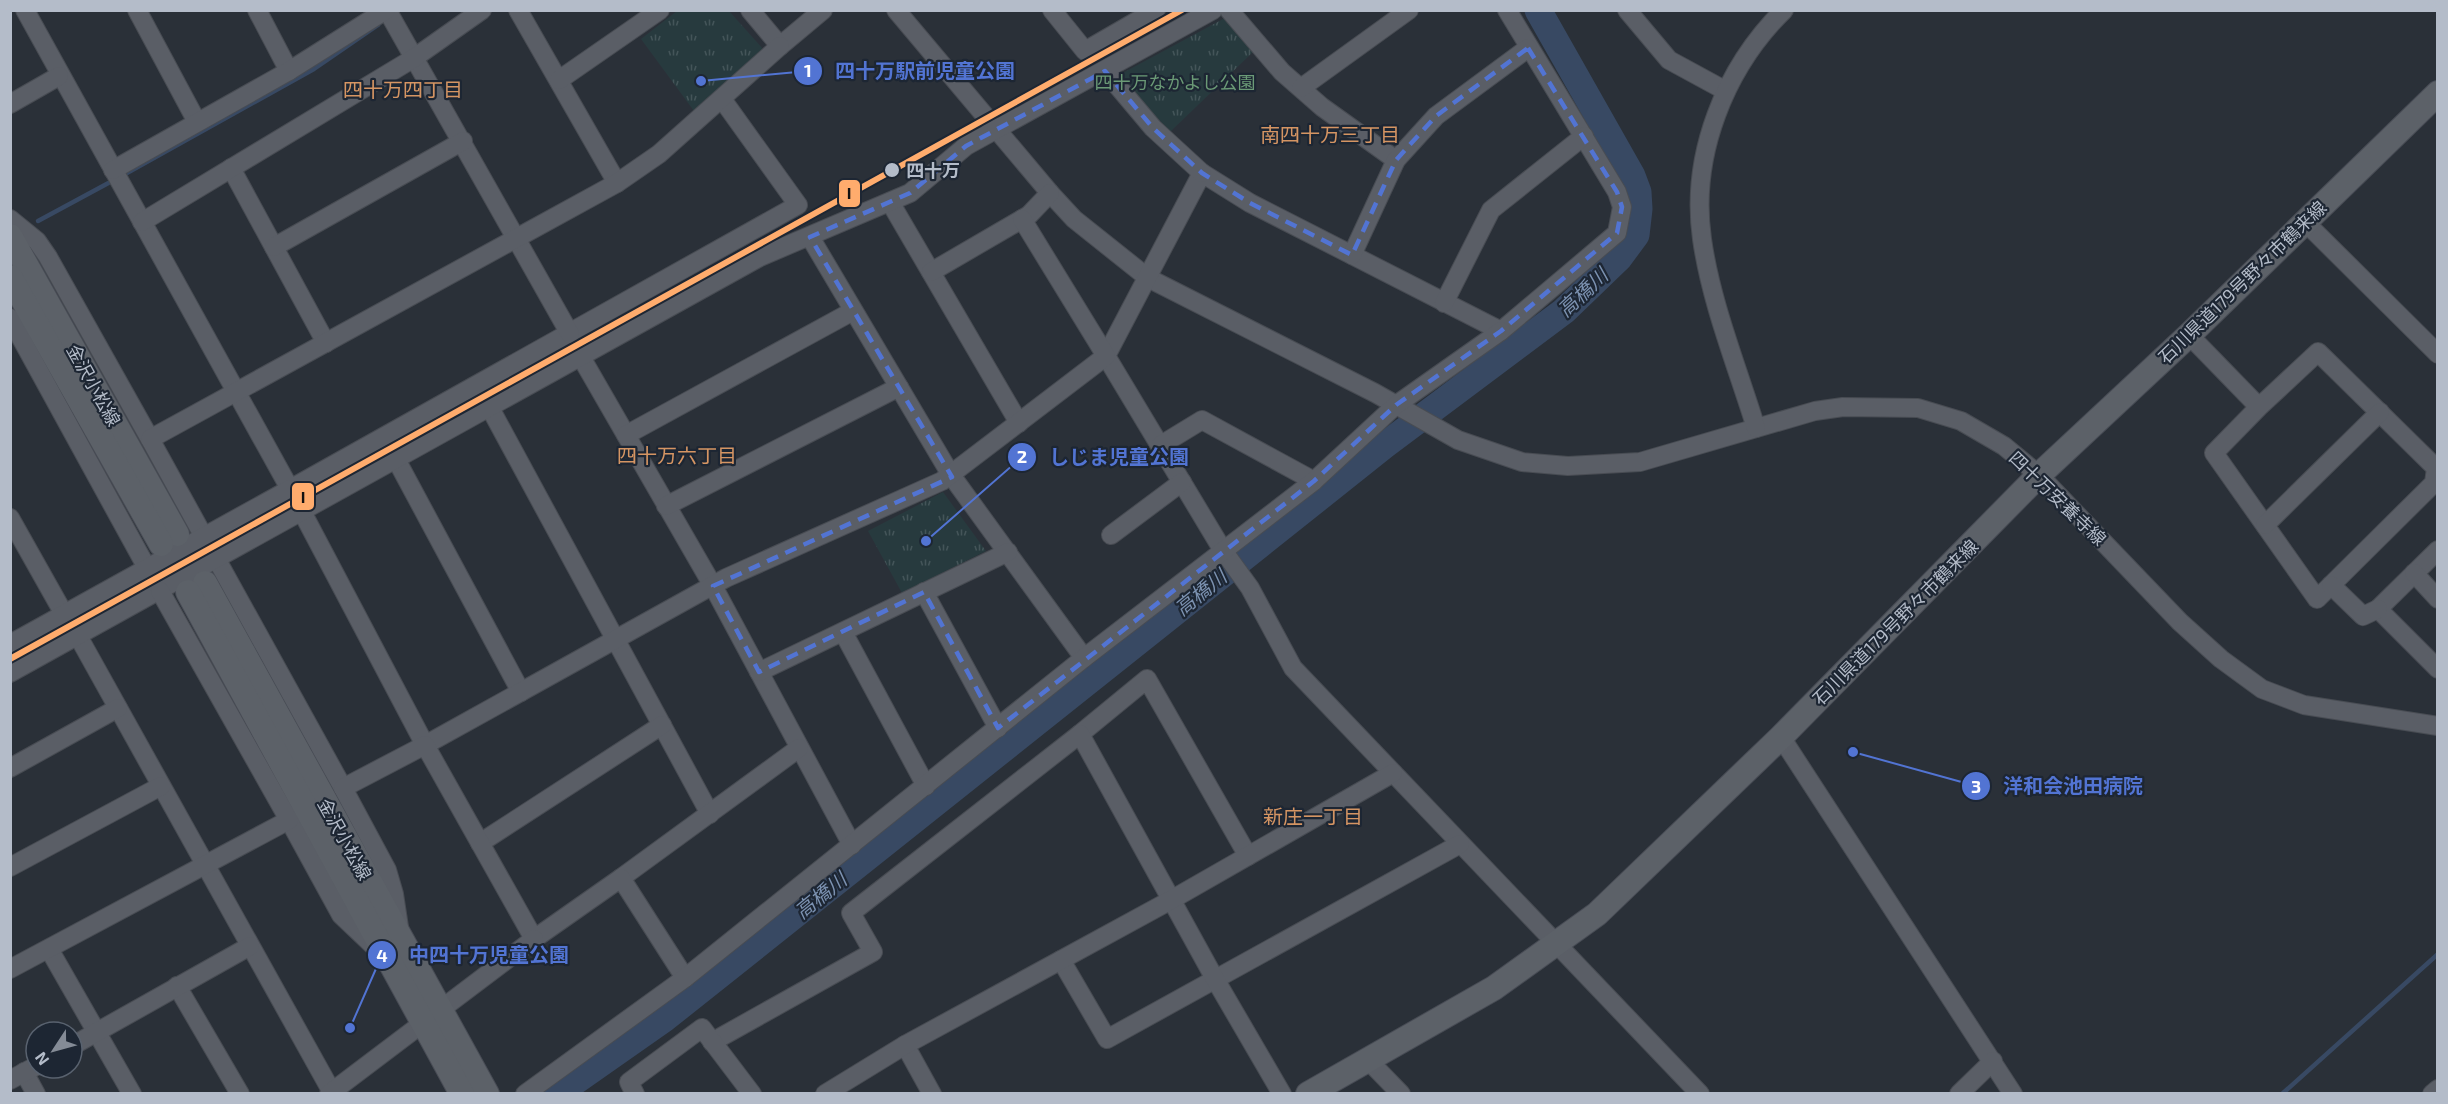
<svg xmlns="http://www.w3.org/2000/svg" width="2448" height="1104" viewBox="0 0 2448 1104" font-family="'Exo 2','Noto Sans JP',sans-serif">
	<defs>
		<pattern id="grass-tufts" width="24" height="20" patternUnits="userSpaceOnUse" patternTransform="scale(1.5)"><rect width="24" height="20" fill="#273a3e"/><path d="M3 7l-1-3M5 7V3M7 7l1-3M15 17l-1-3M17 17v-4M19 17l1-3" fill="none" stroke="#445559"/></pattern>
	</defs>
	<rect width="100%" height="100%" fill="#2a3038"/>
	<!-- grass -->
	<g fill="url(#grass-tufts)">
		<polygon points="677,11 729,11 765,51 694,111 641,39"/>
		<polygon points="1225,18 1253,52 1170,132 1119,75"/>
		<polygon points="943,492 986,551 902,593 868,531"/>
	</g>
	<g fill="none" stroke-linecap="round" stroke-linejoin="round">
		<!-- stream -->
		<g stroke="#384963" stroke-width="4.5">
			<polyline points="127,173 314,69 378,25"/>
			<polyline points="38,221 114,180"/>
			<polyline points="2282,1094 2438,954"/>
		</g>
		<!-- river -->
		<polyline stroke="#384963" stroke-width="27" points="557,1094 664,1019 1385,445 1564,311 1619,258 1636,235 1639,209 1638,192 1632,176 1538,10"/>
		<!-- minor casing -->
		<g stroke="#484c53" stroke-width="20">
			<g id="minor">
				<polyline points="25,10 290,489 798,205 722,99"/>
				<polyline points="137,10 197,122"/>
				<polyline points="257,10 289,71"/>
				<polyline points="387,10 570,334"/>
				<polyline points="518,10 617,183"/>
				<polyline points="750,10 780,46 823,10"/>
				<polyline points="896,10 1050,193 1074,219 1148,278 1375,393 1458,440 1522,462 1568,466 1640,462 1815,411 1843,407 1918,408 1961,421 2004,446 2039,475 2180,622 2221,659 2262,689 2304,705 2438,726"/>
				<polyline points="1052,10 1085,51 1156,10"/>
				<polyline points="1229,10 1282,72 1322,107 1396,160"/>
				<polyline points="1507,10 1617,192 1622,207 1617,233 1501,331 1250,203 1202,173 1106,356 1222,549 1250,588 1293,668 1700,1094"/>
				<polyline points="1627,10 1669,60 1726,91"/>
				<polyline points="1105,71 1153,128 1202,173"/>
				<polyline points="559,80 660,10"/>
				<polyline points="1301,88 1409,10"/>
				<polyline points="10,104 59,76"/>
				<polyline points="231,168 326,343"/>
				<polyline points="113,170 289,71 386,10"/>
				<polyline points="890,202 1019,423"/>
				<polyline points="10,219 37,241 48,257 150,439"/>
				<polyline points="2304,221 2438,354"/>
				<polyline points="142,222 414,58 482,10"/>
				<polyline points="810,237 951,475 1084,658"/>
				<polyline points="274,247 463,141"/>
				<polyline points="1352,255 1396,160 1436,116 1528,48"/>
				<polyline points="931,272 1029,215 1050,193"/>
				<polyline points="1444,303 1491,210 1584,136"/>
				<polyline points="10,318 147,568"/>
				<polyline points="2189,335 2259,407 2318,352 2436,468 2434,483 2317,599 2214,453 2259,407"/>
				<polyline points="581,357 713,586 852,845"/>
				<polyline points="490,408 710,814"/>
				<path d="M1756 428C1737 366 1711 303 1702 239 1690 155 1725 68 1784 10"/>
				<polyline points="626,435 853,311"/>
				<polyline points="1161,445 1202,420 1314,481"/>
				<polyline points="397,461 521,692"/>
				<polyline points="666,506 899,387"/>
				<polyline points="10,518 64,614"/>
				<polyline points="2265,525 2380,412"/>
				<polyline points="1111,535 1182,482"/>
				<polyline points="204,537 150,439 617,183 659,154 780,46"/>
				<polyline points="2438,550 2378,609 2438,669"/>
				<polyline points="217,560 343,788"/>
				<polyline points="2414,573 2438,599"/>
				<polyline points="2331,585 2363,616 2378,609"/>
				<polyline points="924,592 998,728"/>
				<polyline points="843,632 926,786"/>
				<polyline points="78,636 333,1094"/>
				<polyline points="10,644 290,489 425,745 726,578 942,481 1106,356 1022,219"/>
				<polyline points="759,672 1008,552"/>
				<polyline points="10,673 760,257 910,193 966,146 1213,10"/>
				<polyline points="1080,734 1147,679 1248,856"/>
				<polyline points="1781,737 2013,1094"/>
				<polyline points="10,768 118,708"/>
				<polyline points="289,820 341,915 381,953"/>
				<polyline points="480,843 662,725"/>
				<polyline points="10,867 161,786"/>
				<polyline points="621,878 799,748"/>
				<polyline points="399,927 394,894 387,870 343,788 425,745 534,939 621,878 685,978"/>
				<polyline points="49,949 132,1094"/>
				<polyline points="1061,960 1107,1039 1460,844"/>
				<polyline points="10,969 289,820 160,591"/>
				<polyline points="177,986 240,1094"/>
				<polyline points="712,1042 873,952 851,913 1080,734 1215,979 1282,1094"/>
				<polyline points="905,1045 932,1094"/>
				<polyline points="72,1046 250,946"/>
				<polyline points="1368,1060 1401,1094"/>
				<polyline points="24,1072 36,1094"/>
				<polyline points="10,1080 36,1066"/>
				<polyline points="329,1094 534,939"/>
				<polyline points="525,1094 685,978 1084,658 1314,481 1396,405 1501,331"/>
				<polyline points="635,1094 629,1082 702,1028 752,1094"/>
				<polyline points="825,1094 905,1045 1171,900 1393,773"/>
				<polyline points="1959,1094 1993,1061"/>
				<polyline points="2432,1094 2438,1089"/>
			</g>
		</g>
		<!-- major casing -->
		<g stroke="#484c55" stroke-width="26">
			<g id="major">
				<polyline points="10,236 177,534"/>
				<polyline points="10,277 161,544"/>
				<polyline points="205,583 487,1094"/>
				<polyline points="188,592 462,1094"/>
				<polyline points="1308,1094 1494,988 1597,914 1781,737 2039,475 2189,335 2438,93"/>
			</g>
		</g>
		<!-- minor -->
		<use href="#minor" stroke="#5a5e66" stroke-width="18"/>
		<!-- major -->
		<use href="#major" stroke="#5c6168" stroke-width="24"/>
		<!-- rail-1 casing -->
		<g stroke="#1d2633" stroke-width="10">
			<path id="rail-1" d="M10 659C401 443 791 225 1182 10"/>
		</g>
		<!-- rail-1 -->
		<use href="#rail-1" stroke="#ffac6d" stroke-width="6"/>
	</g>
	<!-- marked area -->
	<path fill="none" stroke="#5274d3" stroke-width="4.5" stroke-dasharray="12 8" stroke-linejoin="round" d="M1528 48 1617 192 1622 207 1617 233 1501 331 1396 405 1314 481 998 728 924 592 759 672 713 586 952 477 810 237 910 193 966 146 1105 71 1153 128 1202 173 1250 203 1352 255 1396 160 1436 116Z"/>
	<!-- markers -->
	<circle fill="#b4bcc9" stroke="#1d2633" stroke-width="2" cx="892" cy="170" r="8"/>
	<g text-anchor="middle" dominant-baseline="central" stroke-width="4.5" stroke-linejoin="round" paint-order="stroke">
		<!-- park labels -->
		<g font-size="18" fill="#6b9a76" stroke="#1d2633">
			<text x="1175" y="82">四十万なかよし公園</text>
		</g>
		<!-- stop labels -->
		<g font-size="18" font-weight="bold" fill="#b4bcc9" stroke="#1d2633" text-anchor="start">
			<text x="906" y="170">四十万</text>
		</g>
		<!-- street labels -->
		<g font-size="18" fill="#b4bcc9" stroke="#1d2633">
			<text transform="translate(2242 282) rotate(-44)">石川県道179号野々市鶴来線</text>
			<text transform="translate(94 385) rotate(61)">金沢小松線</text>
			<text transform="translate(2058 498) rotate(44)">四十万安養寺線</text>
			<text transform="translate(1895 622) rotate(-45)">石川県道179号野々市鶴来線</text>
			<text transform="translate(345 839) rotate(61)">金沢小松線</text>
		</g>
		<!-- neighbourhood labels -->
		<g font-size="20" fill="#d59563" stroke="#1d2633">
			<text x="403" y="89">四十万四丁目</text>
			<text x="1330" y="134">南四十万三丁目</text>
			<text x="677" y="455">四十万六丁目</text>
			<text x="1313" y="816">新庄一丁目</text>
		</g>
		<!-- water labels -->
		<g font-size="20" font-style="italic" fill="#7c92b1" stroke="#1d2633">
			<text transform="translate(1582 292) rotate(-43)">高橋川</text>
			<text transform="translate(1200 592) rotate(-39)">高橋川</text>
			<text transform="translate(820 895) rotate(-39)">高橋川</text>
		</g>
	</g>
	<!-- callouts -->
	<path fill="none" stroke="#5274d3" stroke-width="2" d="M701 81L808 71M926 541L1022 457M1853 752L1976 786M350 1028L382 955"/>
	<g fill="#5274d3" stroke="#1d2633" stroke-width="2">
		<circle cx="701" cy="81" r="6"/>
		<circle cx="926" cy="541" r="6"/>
		<circle cx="1853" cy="752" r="6"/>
		<circle cx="350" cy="1028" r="6"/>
		<circle cx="808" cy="71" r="15"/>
		<circle cx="1022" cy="457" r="15"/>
		<circle cx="1976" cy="786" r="15"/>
		<circle cx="382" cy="955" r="15"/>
	</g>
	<g font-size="18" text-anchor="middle" font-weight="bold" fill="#fff">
		<text x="808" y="77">1</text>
		<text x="1022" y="463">2</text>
		<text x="1976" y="793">3</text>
		<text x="382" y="962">4</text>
	</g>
	<g font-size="20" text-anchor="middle" font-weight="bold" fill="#5274d3" stroke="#1d2633" stroke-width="4.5" stroke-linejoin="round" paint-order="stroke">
		<text x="925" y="78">四十万駅前児童公園</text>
		<text x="1119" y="464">しじま児童公園</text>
		<text x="2073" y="793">洋和会池田病院</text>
		<text x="489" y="962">中四十万児童公園</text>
	</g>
	<g stroke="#1d2633" stroke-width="2">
		<rect x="838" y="179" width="23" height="29" rx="6" fill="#ffac6d"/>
		<rect x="291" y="482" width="24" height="29" rx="6" fill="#ffac6d"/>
	</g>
	<g font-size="16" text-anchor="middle" font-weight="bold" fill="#111">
		<text x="849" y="199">I</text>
		<text x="303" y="503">I</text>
	</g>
	<!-- border -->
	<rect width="2448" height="1104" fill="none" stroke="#b4bcc9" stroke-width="24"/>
	<!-- north arrow -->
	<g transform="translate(54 1050) rotate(234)"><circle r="28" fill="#1d2633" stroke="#59626f" stroke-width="1.5"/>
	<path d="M0-4.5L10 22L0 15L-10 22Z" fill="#848b96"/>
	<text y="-9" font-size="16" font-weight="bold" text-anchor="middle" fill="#b4bcc9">N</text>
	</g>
</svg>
